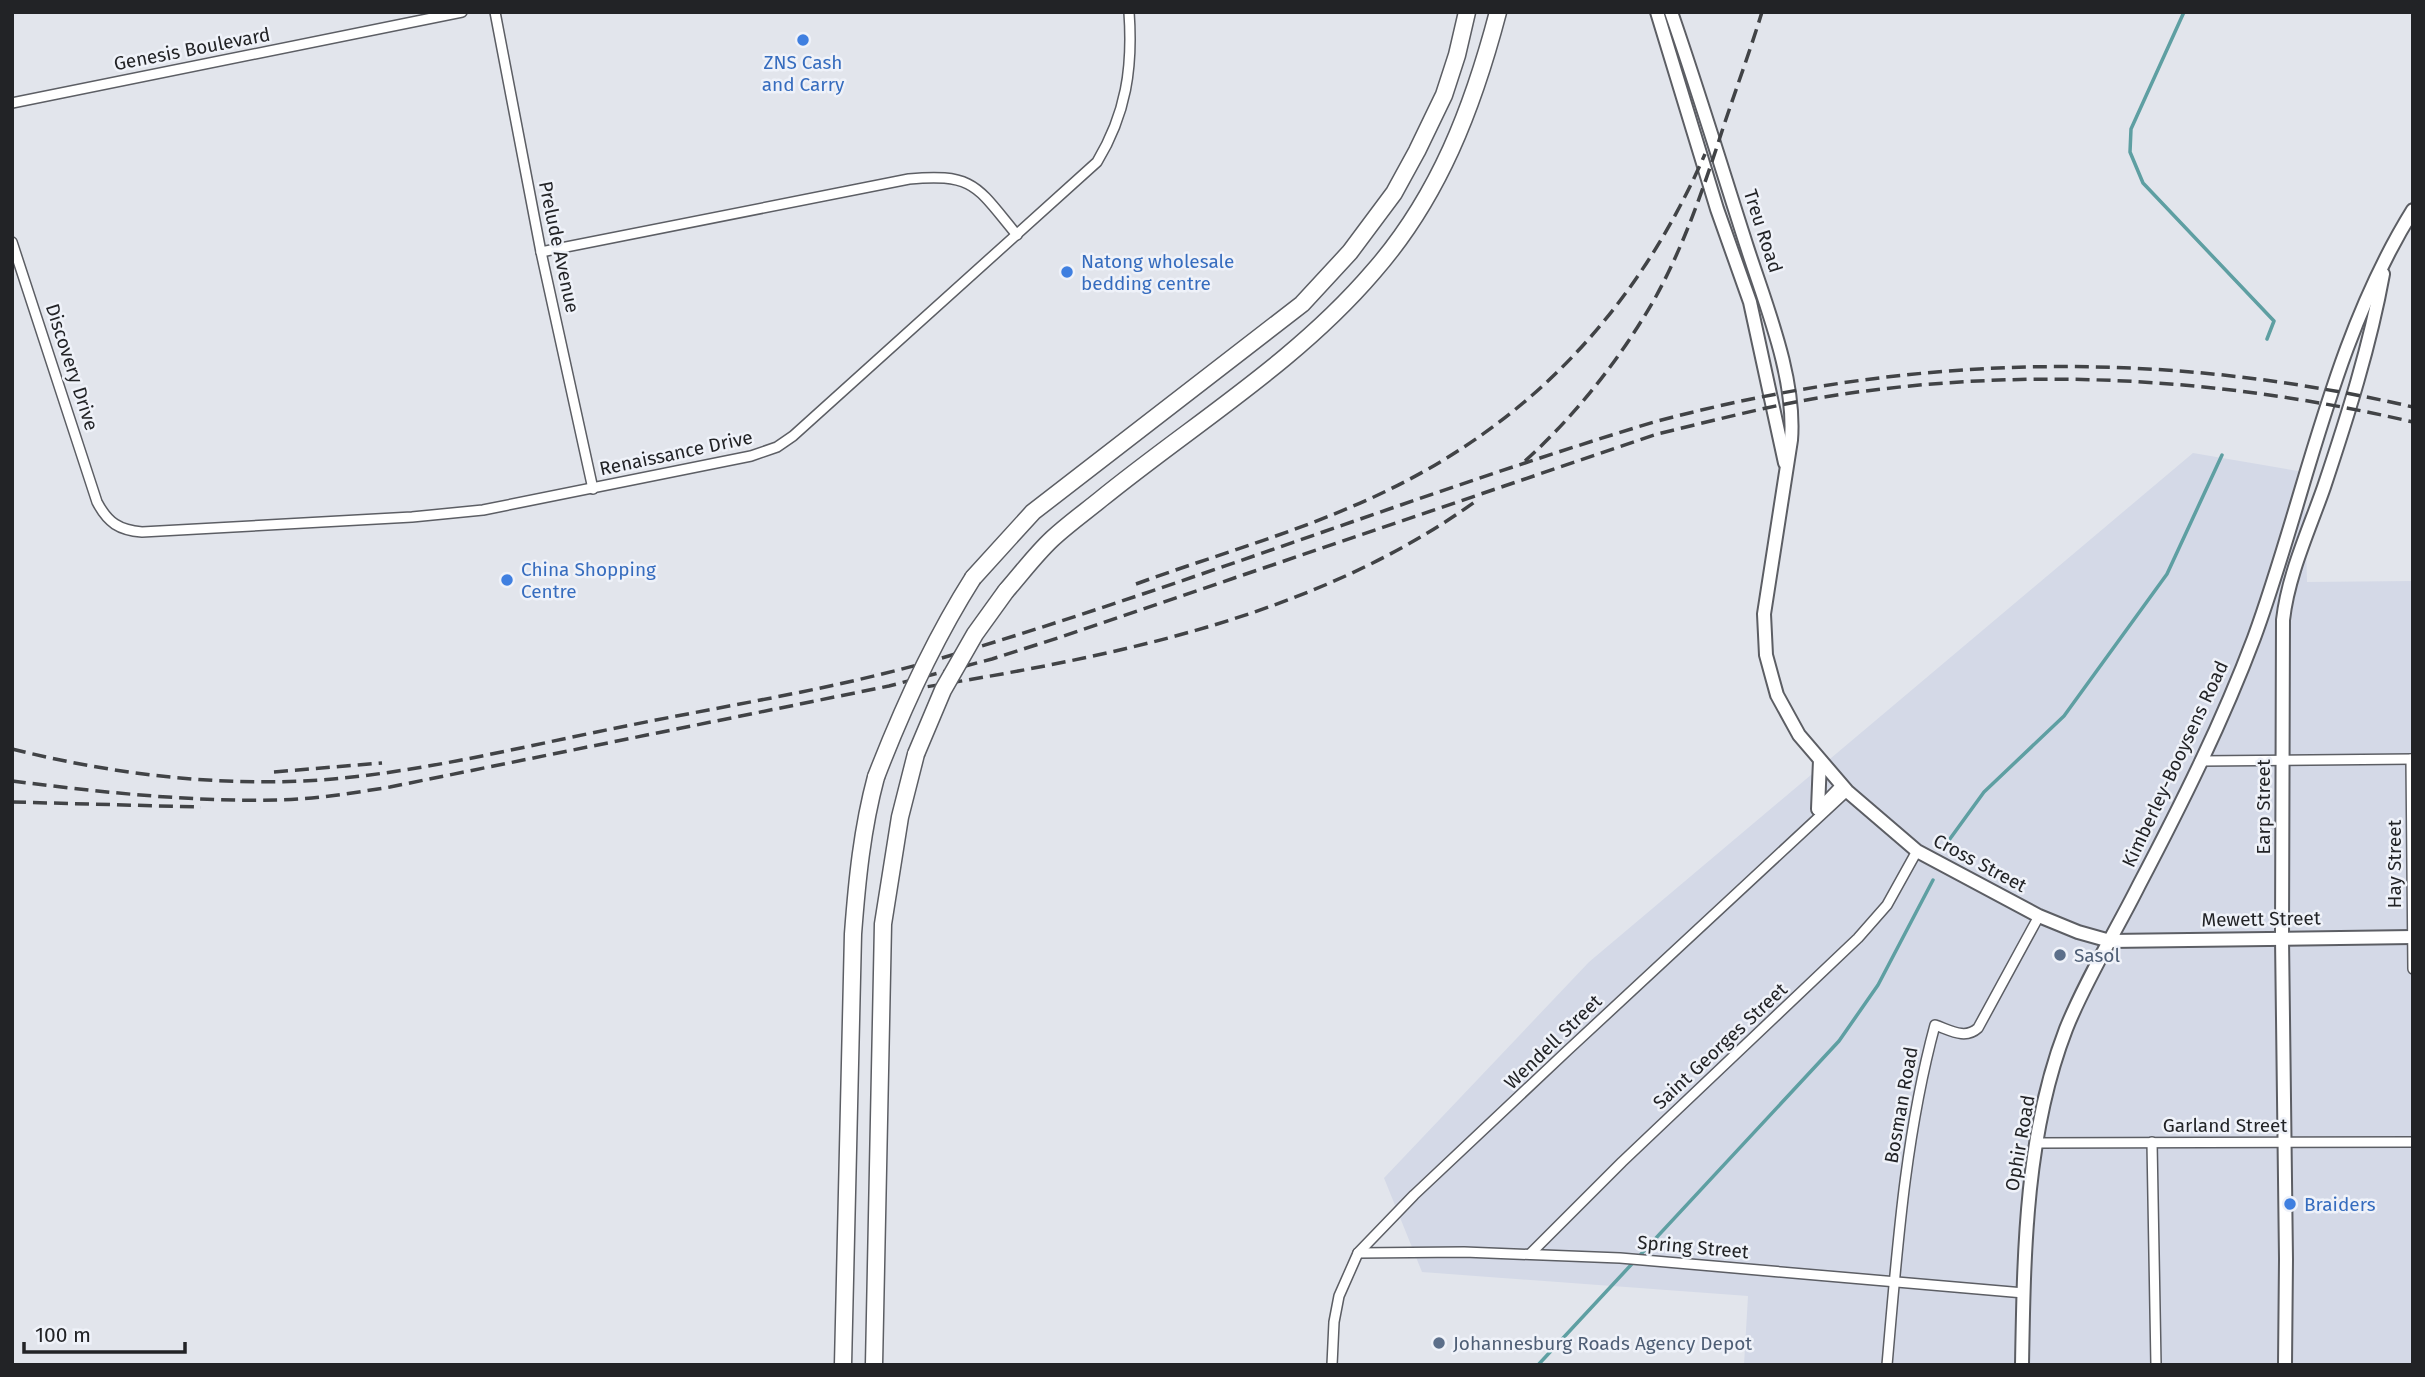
<svg xmlns="http://www.w3.org/2000/svg" width="2425" height="1377" viewBox="0 0 2425 1377" font-family="'Fira Sans',sans-serif">
	<rect width="100%" height="100%" fill="#e2e5ec"/>
	<!-- built -->
	<polygon fill="#d4d9e7" points="2193,453 2304,472 2307,582 2413,581 2413,1365 1744,1365 1748,1296 1422,1272 1384,1178 1589,962"/>
	<g fill="none" stroke-linecap="round" stroke-linejoin="round">
		<!-- stream -->
		<g stroke="#5e9fa2" stroke-width="3.5">
			<polyline points="2184,12 2131,129 2130,152 2143,183 2274,321 2267,339"/>
			<polyline points="1944,847 1984,792 2064,716 2167,574 2222,455"/>
			<polyline points="1538,1365 1839,1041 1878,985 1933,880"/>
		</g>
		<!-- street casing -->
		<g stroke="#5c5e64" stroke-width="12">
			<g id="street">
				<polyline points="495,12 541,252 593,489"/>
				<polyline points="12,103 462,12"/>
				<path d="M12 242 97 502C108 523 119 530 142 532L412 517 483 510 751 456 777 447 793 436 1097 162C1126 114 1133 68 1129 12"/>
				<path d="M541 252 909 179C975 173 977 187 1017 235"/>
				<polyline points="2411,759 2413,969"/>
				<polyline points="2200,761 2413,759"/>
				<polyline points="1817,810 1842,784"/>
				<polyline points="2152,1142 2156,1365"/>
				<polyline points="2037,1143 2413,1142"/>
				<polyline points="1358,1253 1464,1252 1620,1258 2024,1293"/>
				<polyline points="1530,1254 1622,1162 1858,938 1887,905 1917,851"/>
				<polyline points="1332,1365 1334,1322 1339,1296 1358,1253 1414,1195 1568,1050 1847,791"/>
				<path d="M1887 1365C1897 1251 1905 1136 1935 1025 1950 1030 1965 1040 1978 1028L2039 916"/>
			</g>
		</g>
		<!-- secondary casing -->
		<g stroke="#5c5e64" stroke-width="16">
			<g id="secondary">
				<polyline points="1657,12 1717,209 1750,302 1785,463"/>
				<path d="M1671 12C1698 90 1722 169 1747 247 1766 306 1796 378 1791 440L1764 614 1766 655 1772 677 1777 695 1799 735 1847 791 1917 851 2039 916 2078 932 2110 941 2413 937"/>
				<polyline points="1818,809 1820,760"/>
				<path d="M2022 1365C2024 1253 2025 1135 2066 1029 2086 979 2115 933 2139 885 2181 805 2222 723 2254 638 2306 496 2332 340 2413 210"/>
				<path d="M2285 1365 2286 1259 2282 938 2283 620C2288 575 2309 530 2324 487 2347 418 2370 346 2383 274"/>
			</g>
		</g>
		<!-- highway casing -->
		<g stroke="#5c5e64" stroke-width="19">
			<g id="highway">
				<polyline points="973,578 1033,512 1302,304 1350,252 1394,193 1417,151 1444,95 1457,55 1467,12"/>
				<path d="M1006 591C1021 574 1035 555 1052 539 1067 525 1085 512 1101 499 1192 425 1296 362 1373 272 1439 197 1473 107 1498 12"/>
				<path d="M843 1365 853 934C857 881 862 829 876 777"/>
				<polyline points="874,1365 883,924 900,817 916,754"/>
			</g>
		</g>
		<!-- street -->
		<use href="#street" stroke="#fff" stroke-width="9"/>
		<!-- secondary -->
		<use href="#secondary" stroke="#fff" stroke-width="12"/>
		<!-- highway -->
		<use href="#highway" stroke="#fff" stroke-width="16"/>
		<!-- rail -->
		<g stroke="#414346" stroke-width="3.5" stroke-dasharray="14 7" stroke-linecap="butt">
			<path d="M1525 461C1576 415 1620 359 1654 300 1684 246 1704 187 1723 128 1736 89 1750 51 1762 12"/>
			<path d="M1136 584C1207 558 1281 537 1351 507 1517 437 1633 319 1705 154"/>
			<path d="M907 690C1105 658 1310 620 1476 501"/>
			<path d="M12 749C116 775 226 788 333 779 432 770 530 745 626 726 729 705 834 689 935 660 1177 589 1413 495 1654 422 1909 354 2156 348 2413 407"/>
			<polyline points="274,772 382,763"/>
			<path d="M12 781C98 792 192 802 278 800 316 799 353 793 390 787L889 686 992 659 1061 637 1657 434C1708 422 1760 408 1812 399 2013 365 2215 376 2413 422"/>
			<polyline points="12,802 201,807"/>
		</g>
		<!-- highway-bridge casing -->
		<g stroke="#5c5e64" stroke-width="19" stroke-linecap="butt">
			<g id="highway-bridge">
				<polyline points="916,754 943,690 975,634 1006,591"/>
				<path d="M876 777C903 707 933 641 973 578"/>
			</g>
		</g>
		<!-- highway-bridge -->
		<use href="#highway-bridge" stroke="#fff" stroke-width="16"/>
	</g>
	<!-- markers -->
	<g fill="#3f7fe0" stroke="#eff2f9" stroke-width="2.5">
		<circle cx="803" cy="40" r="7"/>
		<circle cx="1067" cy="272" r="7"/>
		<circle cx="507" cy="580" r="7"/>
		<circle cx="2290" cy="1204" r="7"/>
	</g>
	<g fill="#5c6f8a" stroke="#eff2f9" stroke-width="2.5">
		<circle cx="2060" cy="955" r="7"/>
		<circle cx="1439" cy="1343" r="7"/>
	</g>
	<g text-anchor="middle" dominant-baseline="central" stroke-width="5" stroke-linejoin="round" paint-order="stroke">
		<!-- street labels -->
		<g font-size="19" fill="#222326" stroke="#eff2f9">
			<text transform="translate(192 49) rotate(-11)">Genesis Boulevard</text>
			<text transform="translate(1763 231) rotate(72)">Treu Road</text>
			<text transform="translate(559 247) rotate(78)">Prelude Avenue</text>
			<text transform="translate(72 367) rotate(72)">Discovery Drive</text>
			<text transform="translate(676 453) rotate(-12)">Renaissance Drive</text>
			<text transform="translate(2175 764) rotate(-65)">Kimberley-Booysens Road</text>
			<text transform="translate(2263 807) rotate(-90)">Earp Street</text>
			<text transform="translate(1980 863) rotate(28)">Cross Street</text>
			<text transform="translate(2394 864) rotate(-90)">Hay Street</text>
			<text transform="translate(2261 919) rotate(-1)">Mewett Street</text>
			<text transform="translate(1553 1042) rotate(-44)">Wendell Street</text>
			<text transform="translate(1720 1046) rotate(-43)">Saint Georges Street</text>
			<text transform="translate(1901 1105) rotate(-80)">Bosman Road</text>
			<text x="2225" y="1125">Garland Street</text>
			<text transform="translate(2020 1143) rotate(-80)">Ophir Road</text>
			<text transform="translate(1693 1247) rotate(5)">Spring Street</text>
		</g>
		<!-- shop labels -->
		<g font-size="19" fill="#366cbe" stroke="#eff2f9" text-anchor="start">
			<text x="803" y="62" text-anchor="middle">ZNS Cash<tspan x="803" dy="22">and Carry</tspan></text>
			<text x="1081" y="261">Natong wholesale<tspan x="1081" dy="22">bedding centre</tspan></text>
			<text x="521" y="569">China Shopping<tspan x="521" dy="22">Centre</tspan></text>
			<text x="2304" y="1204">Braiders</text>
		</g>
		<!-- service labels -->
		<g font-size="19" fill="#4e5e75" stroke="#eff2f9" text-anchor="start">
			<text x="2074" y="955">Sasol</text>
			<text x="1453" y="1343">Johannesburg Roads Agency Depot</text>
		</g>
	</g>
	<!-- border -->
	<rect width="2425" height="1377" fill="none" stroke="#222326" stroke-width="28"/>
	<!-- scale -->
	<path d="M24 1342v10h161v-10" fill="none" stroke="#222326" stroke-width="3.5"/>
	<text x="35" y="1342" font-size="21" fill="#222326" stroke="#eff2f9" stroke-width="5" paint-order="stroke">100 m</text>
</svg>
